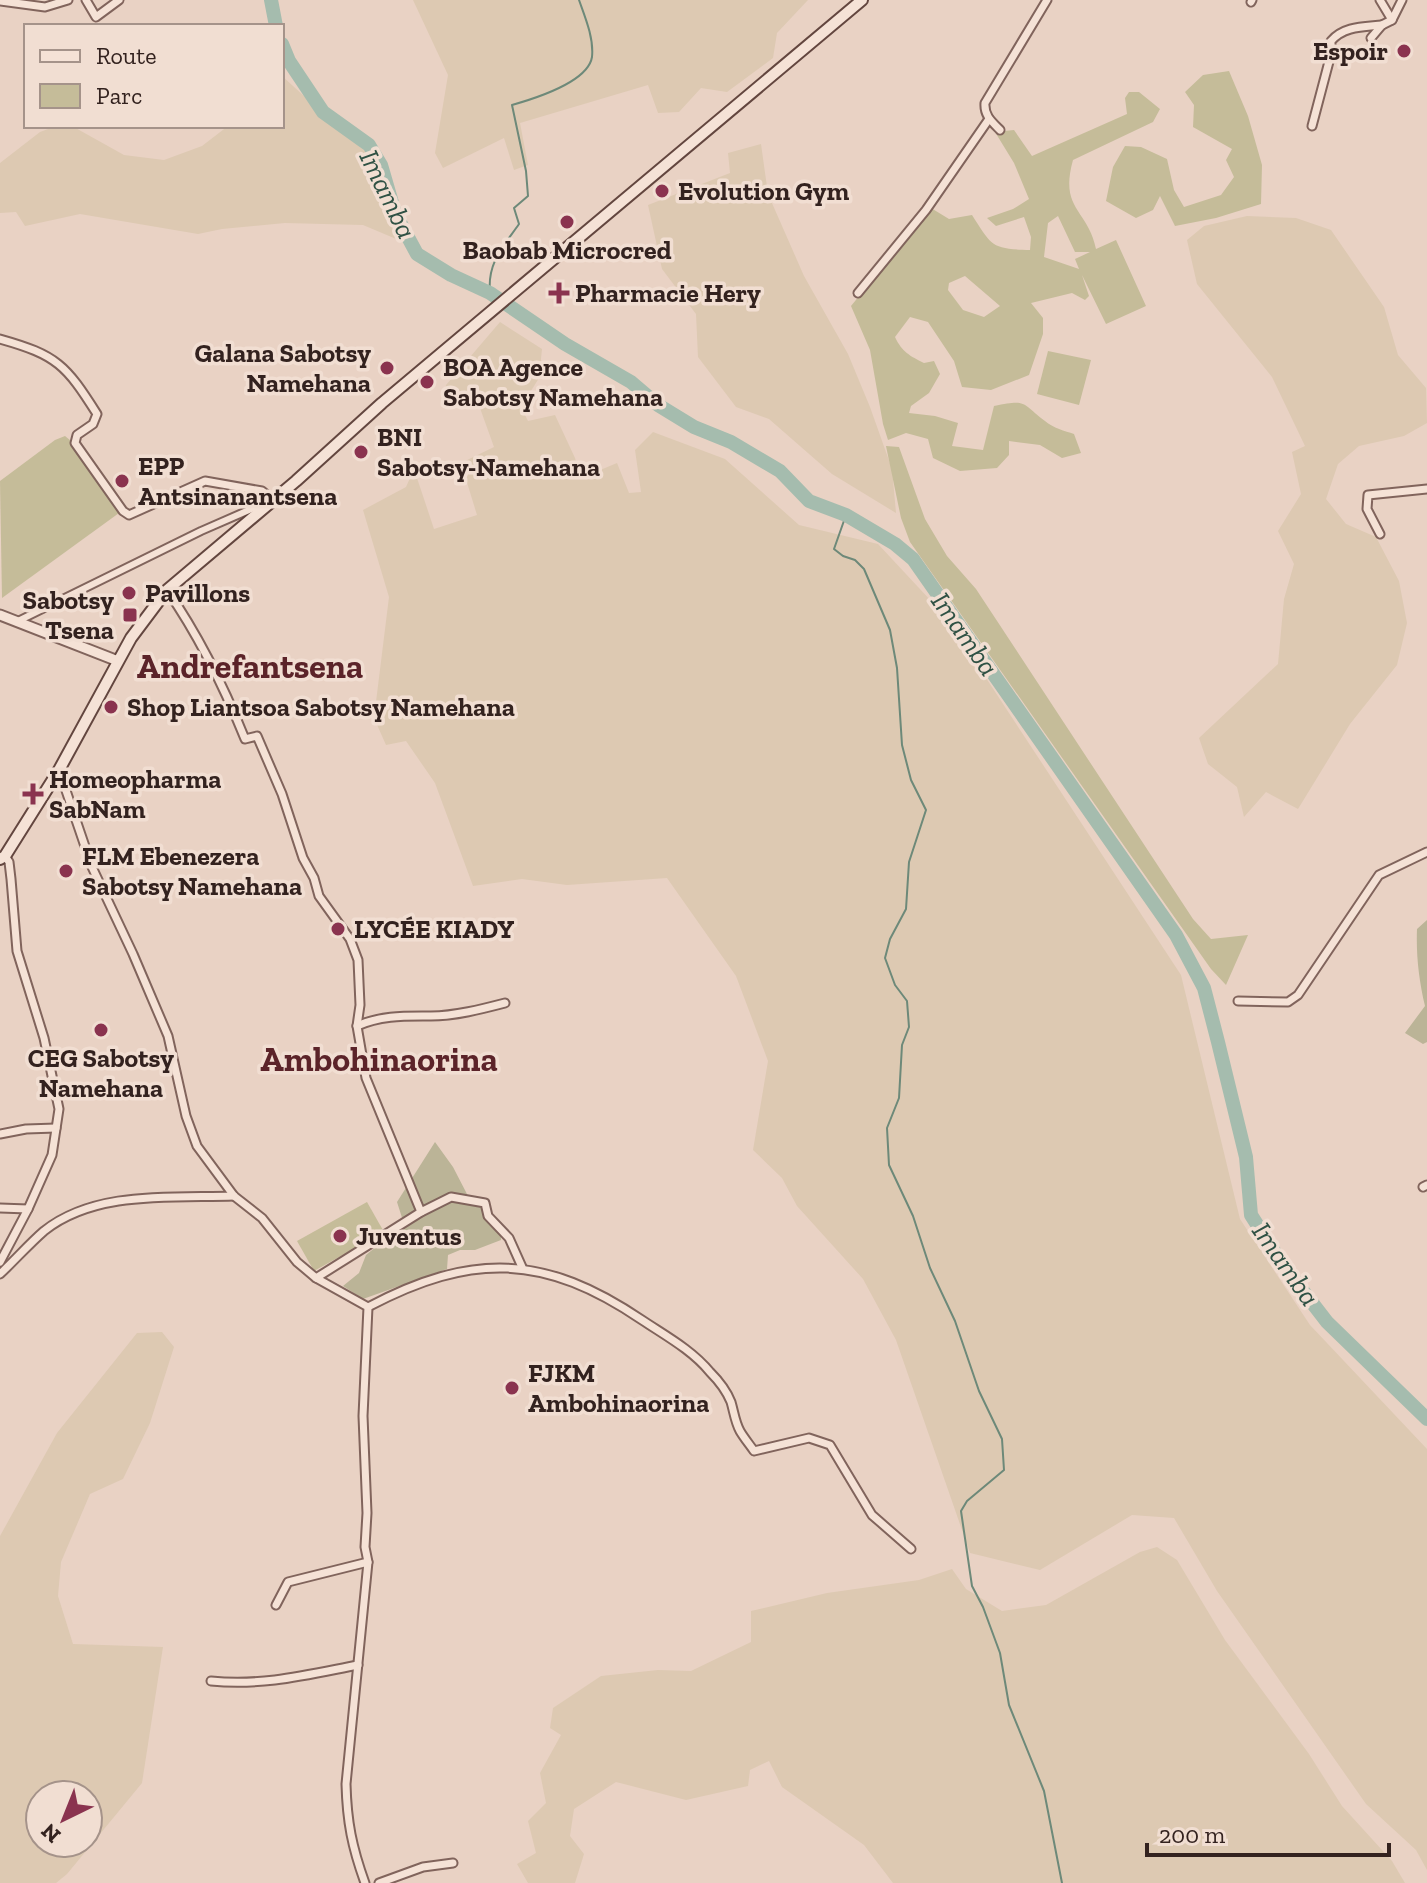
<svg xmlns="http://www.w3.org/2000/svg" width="1427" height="1883" viewBox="0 0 1427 1883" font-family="'Zilla Slab',serif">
	<rect width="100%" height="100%" fill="#e9d2c4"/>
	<!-- farmland -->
	<g fill="#ddc9b2" fill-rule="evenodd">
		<polygon points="413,0 808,0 777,33 773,58 727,92 701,88 679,112 658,113 648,85 520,123 528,165 514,170 504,138 443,168 435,153 448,75"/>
		<polygon points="282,76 369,155 401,241 363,225 285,223 222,229 198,234 80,214 25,226 16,212 0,213 0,163 40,132 56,126 72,126 124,155 164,160 202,146 228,126 282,126"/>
		<polygon points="761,144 768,194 804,276 848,354 870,407 892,469 896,513 832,474 769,419 736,407 698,357 696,314 662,269 648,205 730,173 728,153"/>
		<polygon points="1247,216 1296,218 1331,230 1384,307 1398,355 1426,388 1427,423 1404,436 1359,446 1338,464 1326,499 1346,524 1376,537 1399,581 1407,623 1397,665 1350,724 1298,809 1266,792 1244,817 1237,787 1208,764 1199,738 1278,664 1284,599 1294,564 1278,531 1301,494 1292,452 1305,446 1272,377 1197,284 1187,240 1204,226"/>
		<polygon points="500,322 542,349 539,378 521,407 528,421 555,415 575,458 581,478 617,463 629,493 641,492 635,450 653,432 725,459 799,525 878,544 946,617 1181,975 1240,1219 1310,1325 1427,1449 1427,1870 1416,1850 1366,1804 1217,1591 1174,1518 1132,1515 1040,1570 970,1553 896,1340 863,1279 797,1206 782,1178 753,1150 768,1061 736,976 667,878 567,885 522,879 473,886 435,783 406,741 386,745 374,718 389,597 363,510 406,487 414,469 434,529 477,515 461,463 494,447 476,397 444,398 446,385"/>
		<path d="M162 1332 174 1347 150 1423 123 1479 90 1494 61 1562 58 1596 73 1644 163 1647 142 1783 67 1874 56 1883H0V1536L57 1433 137 1333ZM40 1795H88V1843H40Z"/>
		<polygon points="1157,1547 1177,1560 1225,1640 1309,1754 1342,1806 1392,1861 1405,1883 893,1883 864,1845 782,1787 769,1761 750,1770 748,1786 686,1800 616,1782 574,1809 570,1836 584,1854 575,1883 528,1883 517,1864 536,1853 528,1821 546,1803 540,1773 561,1735 550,1728 553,1708 601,1676 658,1670 691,1671 751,1642 751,1611 827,1593 919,1580 952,1569 966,1589 1002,1611 1046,1605 1140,1552"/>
	</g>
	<!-- green -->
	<g fill="#c5bc99" fill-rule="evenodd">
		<polygon points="1229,71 1248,116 1262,165 1261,204 1216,218 1175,226 1160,196 1153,210 1136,218 1106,201 1113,167 1125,146 1141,147 1167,159 1174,190 1184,207 1221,195 1234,177 1226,160 1232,149 1193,127 1194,105 1185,92 1203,75"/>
		<path d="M1129 92H1139L1160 109 1153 122 1073 160C1059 210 1088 209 1096 249L1116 240 1146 306 1106 324 1082 275 1089 296 1085 300 1072 293 1031 303 1043 318V334L1029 375 991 390 962 387 954 361 928 322 910 317 895 337C902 352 910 356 924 363L934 361 940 374 929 393 911 406 909 413 935 416 958 423 952 446 983 450 994 406C1028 399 1021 403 1045 421 1053 428 1065 431 1074 434L1081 453 1062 458 1040 445 1009 441V455L997 468 960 471 933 458 928 439 906 433 888 440 883 424 870 350 851 306 931 208 949 219 972 215C992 246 991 249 1030 250L1031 237 1024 217 996 226 987 218 1013 209 1029 199 1014 163 995 132 1014 130 1032 156 1127 114 1125 98ZM1058 216 1075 252H1090L1075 259 1079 269 1044 257 1048 223ZM965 276 1000 306 984 317 963 310 948 290 949 283Z"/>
		<polygon points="1048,351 1091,360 1079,405 1037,394"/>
		<polygon points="65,436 71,441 119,513 2,598 0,481 55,440"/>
		<polygon points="886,446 899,447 925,519 947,556 976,589 1193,919 1211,939 1248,935 1226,985 1211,969 910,542 901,518"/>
		<polygon points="367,1202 384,1232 314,1271 297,1241"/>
	</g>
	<!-- cemetery -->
	<g fill="#bbb497">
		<path d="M1427 920V1042L1423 1044 1405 1033 1425 1006C1419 980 1416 956 1417 929Z"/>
		<polygon points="435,1142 453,1167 468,1196 481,1207 501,1233 501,1240 475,1250 460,1250 448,1255 447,1269 363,1299 343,1286 359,1273 366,1255 404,1224 397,1202"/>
	</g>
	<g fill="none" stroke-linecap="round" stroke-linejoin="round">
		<!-- stream -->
		<g stroke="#6d8979" stroke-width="2">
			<path d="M490 293C487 263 503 247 519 224L514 208 528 196 526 171 512 105C533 99 588 82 592 57 594 38 585 17 579 0"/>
			<polyline points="846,515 834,549 843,556 855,560 864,569 890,630 897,668 902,745 911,780 926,810 909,862 906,909 890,939 885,958 895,985 907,1001 909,1027 902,1045 899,1098 887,1128 889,1165 913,1216 930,1268 955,1321 979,1391 1002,1439 1004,1470 967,1501 961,1511 972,1586 983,1607 1000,1653 1009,1705 1044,1791 1062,1883"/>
		</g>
		<!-- river -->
		<g stroke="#a5bcae" stroke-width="14">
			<polyline points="271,0 276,26"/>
			<polyline points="282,44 289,61 323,112 369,145 381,165 395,213 417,254 451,275 490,293 565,344 631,382 658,405 694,427 731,442 780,471 809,501 846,515 895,544 913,559 1176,935 1204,988 1218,1042 1246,1157 1251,1215 1283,1265 1327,1322 1427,1419"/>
		</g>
		<!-- pedestrian casing -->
		<g stroke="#81645c" stroke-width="10">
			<polyline id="pedestrian" points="16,622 201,531 265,503"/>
		</g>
		<!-- minor casing -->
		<g stroke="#81645c" stroke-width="11">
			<g id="minor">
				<polyline points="86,0 96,17 119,0"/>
				<polyline points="1380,0 1392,20"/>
				<polyline points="0,1 45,7 68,0"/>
				<polyline points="1251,2 1252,0"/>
				<polyline points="1371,38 1382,25 1392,20 1402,0"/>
				<path d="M1312 126 1331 54V41C1344 26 1363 27 1382 25"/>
				<path d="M1000 130C991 121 984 115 985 103L1047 0"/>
				<polyline points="858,293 926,210 989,119"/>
				<path d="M0 339C57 355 66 365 97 414L93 424 77 435 75 443 123 511 129 515 205 481 262 491 273 500"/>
				<polyline points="1380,534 1367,509 1368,495 1427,489"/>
				<path d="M167 590C199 636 224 687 245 739L257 736 282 794 303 858 314 878 319 896 350 939 358 960 360 1005 357 1026 366 1078 421 1212"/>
				<path d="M59 770 92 867 133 954 168 1036 186 1116 197 1146 234 1196 262 1218 297 1262 316 1278 368 1307 363 1416 367 1513 365 1547 368 1562 346 1784C347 1822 352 1847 365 1883"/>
				<polyline points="1238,1001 1288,1002 1298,995 1379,875 1427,852"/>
				<path d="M357 1026C381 1015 405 1016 431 1016 455 1016 482 1009 505 1003"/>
				<polyline points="0,1134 26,1129 56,1128"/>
				<polyline points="1423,1187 1427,1185"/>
				<polyline points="0,1208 28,1209"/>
				<polyline points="0,1262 28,1209 52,1155 59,1109 44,1038 17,951 11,879 9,862 5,856"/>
				<path d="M0 1274C15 1260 29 1244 44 1231 95 1190 173 1198 234 1196"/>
				<polyline points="316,1278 421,1212 451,1197 485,1203 488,1216 509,1238 522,1267"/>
				<path d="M368 1307C472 1252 545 1254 642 1320 666 1336 692 1350 710 1372 718 1380 727 1392 731 1402 734 1412 735 1422 740 1431 744 1438 750 1445 754 1451L809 1438 830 1445 872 1515 911 1549"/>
				<polyline points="276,1605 288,1582 368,1562"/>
				<path d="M211 1681C264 1686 306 1675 358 1665"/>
				<polyline points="379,1883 423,1867 453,1863"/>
			</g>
		</g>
		<!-- tertiary casing -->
		<g stroke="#81645c" stroke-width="13">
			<polyline id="tertiary" points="0,615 118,661"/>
		</g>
		<!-- secondary casing -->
		<g stroke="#63463f" stroke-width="14">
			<polyline id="secondary" points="0,859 5,856 59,770 131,638 167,590 296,481 382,403 862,0"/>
		</g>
		<!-- pedestrian -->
		<use href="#pedestrian" stroke="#f5e2d6" stroke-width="6"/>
		<!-- minor -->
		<use href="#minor" stroke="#f5e2d6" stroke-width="7"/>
		<!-- tertiary -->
		<use href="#tertiary" stroke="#f5e2d6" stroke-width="9"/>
		<!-- secondary -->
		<use href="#secondary" stroke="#f5e2d6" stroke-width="10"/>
	</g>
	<!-- markers -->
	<g fill="#8a334f" stroke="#f1ded2" stroke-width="3">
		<circle cx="1404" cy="51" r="8"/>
		<circle cx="662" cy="191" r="8"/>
		<circle cx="567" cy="222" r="8"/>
		<path d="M555 281h8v8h8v8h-8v8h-8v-8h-8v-8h8z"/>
		<circle cx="387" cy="368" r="8"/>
		<circle cx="427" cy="382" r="8"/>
		<circle cx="361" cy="452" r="8"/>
		<circle cx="122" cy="481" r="8"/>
		<circle cx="129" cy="593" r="8"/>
		<rect x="122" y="607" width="16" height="16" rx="4"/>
		<circle cx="111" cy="707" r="8"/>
		<path d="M29 782h8v8h8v8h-8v8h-8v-8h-8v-8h8z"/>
		<circle cx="66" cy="871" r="8"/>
		<circle cx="338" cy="929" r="8"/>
		<circle cx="101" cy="1030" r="8"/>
		<circle cx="340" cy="1236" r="8"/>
		<circle cx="512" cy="1388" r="8"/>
	</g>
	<g text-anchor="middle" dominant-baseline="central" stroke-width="7" stroke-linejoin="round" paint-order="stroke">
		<!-- poi labels -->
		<g font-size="26" font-weight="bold" fill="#33221f" stroke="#f1ded2" text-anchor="start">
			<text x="1388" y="51" text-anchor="end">Espoir</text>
			<text x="678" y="191">Evolution Gym</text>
			<text x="567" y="250" text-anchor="middle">Baobab Microcred</text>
			<text x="575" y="293">Pharmacie Hery</text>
			<text x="371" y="353" text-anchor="end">Galana Sabotsy<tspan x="371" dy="30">Namehana</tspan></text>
			<text x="443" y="367">BOA Agence<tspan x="443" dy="30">Sabotsy Namehana</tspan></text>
			<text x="377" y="437">BNI<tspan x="377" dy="30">Sabotsy-Namehana</tspan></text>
			<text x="138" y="466">EPP<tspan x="138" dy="30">Antsinanantsena</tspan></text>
			<text x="145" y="593">Pavillons</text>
			<text x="114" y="600" text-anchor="end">Sabotsy<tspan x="114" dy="30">Tsena</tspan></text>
			<text x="127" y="707">Shop Liantsoa Sabotsy Namehana</text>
			<text x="49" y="779">Homeopharma<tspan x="49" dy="30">SabNam</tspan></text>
			<text x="82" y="856">FLM Ebenezera<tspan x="82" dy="30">Sabotsy Namehana</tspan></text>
			<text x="354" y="929">LYCÉE KIADY</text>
			<text x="101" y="1058" text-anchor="middle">CEG Sabotsy<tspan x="101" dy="30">Namehana</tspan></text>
			<text x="356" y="1236">Juventus</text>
			<text x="528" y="1373">FJKM<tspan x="528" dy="30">Ambohinaorina</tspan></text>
		</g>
		<!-- water labels -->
		<g font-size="28" font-style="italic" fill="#2f5144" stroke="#f1ded2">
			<text transform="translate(388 194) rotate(64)">Imamba</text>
			<text transform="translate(965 634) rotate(55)">Imamba</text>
			<text transform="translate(1286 1264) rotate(55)">Imamba</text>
		</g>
		<!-- district labels -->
		<g font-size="34" font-weight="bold" fill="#5b2329" stroke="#f1ded2">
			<text x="250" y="666">Andrefantsena</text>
			<text x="379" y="1059">Ambohinaorina</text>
		</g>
	</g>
	<!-- legend -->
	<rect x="24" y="24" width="260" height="104" fill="#f1ded2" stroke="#a5938a" stroke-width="2"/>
	<rect x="40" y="50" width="40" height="12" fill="#f5e2d6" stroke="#a5938a" stroke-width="2"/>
	<text x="96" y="64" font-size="24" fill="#33221f">Route</text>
	<rect x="40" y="84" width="40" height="24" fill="#c5bc99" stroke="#a5938a" stroke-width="2"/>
	<text x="96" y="104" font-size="24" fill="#33221f">Parc</text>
	<!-- north arrow -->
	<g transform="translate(64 1819) rotate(223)"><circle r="38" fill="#f1ded2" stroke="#a5938a" stroke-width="2"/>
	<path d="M0-6L14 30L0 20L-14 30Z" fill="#8a334f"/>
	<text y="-12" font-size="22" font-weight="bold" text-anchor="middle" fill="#33221f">N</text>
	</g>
	<!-- scale -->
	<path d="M1147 1843v12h242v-12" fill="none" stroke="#33221f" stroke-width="4"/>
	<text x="1159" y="1843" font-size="24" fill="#33221f" stroke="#f1ded2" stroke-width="6" paint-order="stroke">200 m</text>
</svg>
